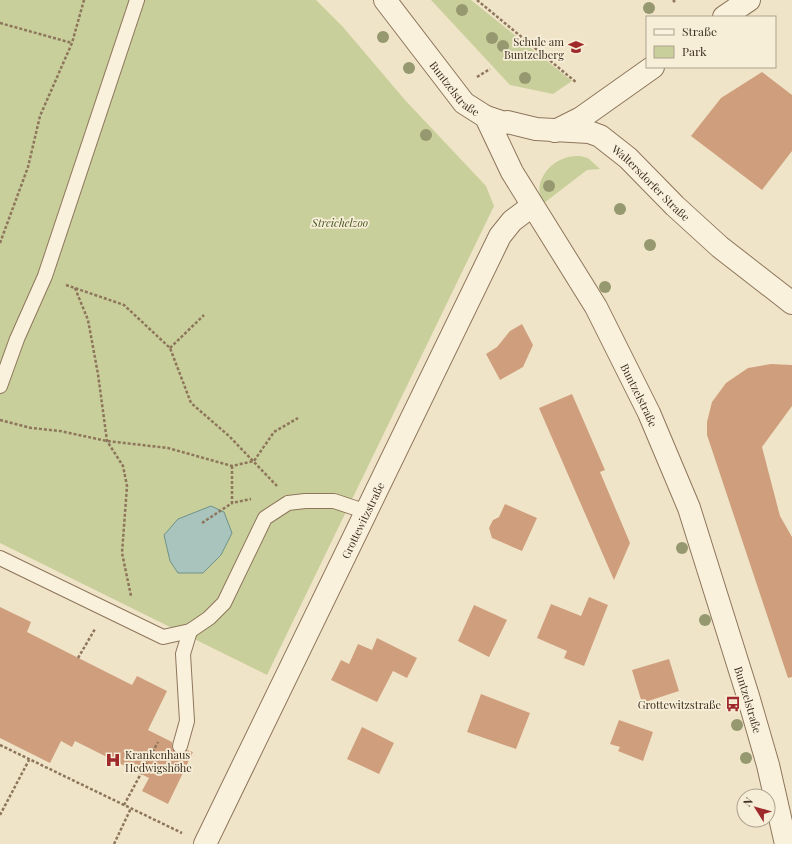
<svg xmlns="http://www.w3.org/2000/svg" width="792" height="844" viewBox="0 0 792 844" font-family="'Playfair Display',serif">
	<rect width="100%" height="100%" fill="#f0e4c8"/>
	<!-- green -->
	<g fill="#c9cf9b">
		<polygon points="0,0 316,0 343,27 405,100 486,186 494,206 267,675 0,543"/>
		<polygon points="431,0 471,0 572,81 553,94 510,85"/>
		<path d="M580 156 588 158 600 169 587 170 544 203C531 185 548 162 568 157 571 156 576 156 580 156Z"/>
	</g>
	<!-- water -->
	<polygon fill="#a9c4bc" stroke="#6f938a" points="211,506 224,512 232,533 221,555 203,573 178,573 170,561 164,535 178,519"/>
	<!-- building -->
	<g fill="#cf9f7d">
		<polygon points="762,72 792,95 792,151 762,190 691,136 721,98"/>
		<polygon points="522,324 533,345 523,367 500,380 486,354 497,347 510,331"/>
		<polygon points="771,364 792,365 792,406 762,447 780,516 792,537 792,677 788,678 707,435 707,422 712,402 726,383 748,368"/>
		<polygon points="572,394 605,470 600,472 630,543 614,580 539,408"/>
		<polygon points="505,504 537,518 522,551 492,538 489,528 493,520 499,517"/>
		<polygon points="589,597 608,605 584,666 564,658 567,651 537,638 551,604 581,616"/>
		<polygon points="474,605 507,620 489,657 458,641"/>
		<polygon points="0,607 31,622 27,632 132,685 137,676 167,691 148,730 172,742 172,748 177,754 182,754 187,750 193,752 168,804 142,791 149,778 75,741 72,747 61,741 50,763 0,738"/>
		<polygon points="377,638 417,658 407,678 393,671 377,702 331,680 341,660 349,664 358,644 372,650"/>
		<polygon points="669,659 679,691 642,703 632,670"/>
		<polygon points="481,694 530,713 516,749 467,732"/>
		<polygon points="619,720 653,732 643,761 618,751 620,747 610,744"/>
		<polygon points="362,727 394,743 379,774 347,759"/>
	</g>
	<g fill="none" stroke-linecap="round" stroke-linejoin="round">
		<!-- service casing -->
		<g stroke="#8d765c" stroke-width="16">
			<g id="service">
				<polyline points="0,386 17,339 45,276 137,0"/>
				<polyline points="0,558 163,637 190,631 209,618 224,603 265,518 288,503 305,501 334,501 367,512"/>
				<polyline points="180,746 187,721 183,654 190,631"/>
			</g>
		</g>
		<!-- minor casing -->
		<g stroke="#8d765c" stroke-width="24">
			<g id="minor">
				<polyline points="724,17 749,0"/>
				<polyline points="555,131 581,118 653,67"/>
				<path id="s1" d="M205 844 500 236 512 221 532 206"/>
			</g>
		</g>
		<!-- tertiary casing -->
		<g stroke="#8d765c" stroke-width="24">
			<g id="tertiary">
				<path id="s2" d="M385 0 464 103 486 117 512 172 596 307 649 413 689 508 748 696 768 765 786 844"/>
				<path id="s3" d="M486 117 504 123 507 122 536 129 589 132 600 136 628 158 675 206 720 247 792 303"/>
			</g>
		</g>
		<!-- path -->
		<g stroke="#8d765c" stroke-width="2.5" stroke-dasharray="3 2" stroke-linecap="butt">
			<polyline points="477,0 577,83"/>
			<polyline points="673,0 675,2"/>
			<polyline points="0,23 72,43"/>
			<polyline points="477,77 490,69"/>
			<polyline points="0,243 28,167 40,116 72,43 84,0"/>
			<polyline points="66,285 124,305 170,348 191,403 229,436 277,486"/>
			<polyline points="75,288 88,320 98,374 107,441 123,466 127,486 122,553 131,596"/>
			<polyline points="170,348 204,315"/>
			<polyline points="0,420 31,428 60,431 107,441 168,448 232,466 254,461 274,432 298,418"/>
			<polyline points="232,466 232,503 251,499"/>
			<polyline points="202,523 232,503"/>
			<polyline points="78,658 95,629"/>
			<polyline points="0,745 182,833"/>
			<polyline points="124,805 158,742"/>
			<polyline points="0,815 29,760"/>
			<polyline points="114,844 131,808"/>
		</g>
		<!-- service -->
		<use href="#service" stroke="#faf1dc" stroke-width="14"/>
		<!-- minor -->
		<use href="#minor" stroke="#faf1dc" stroke-width="22"/>
		<!-- tertiary -->
		<use href="#tertiary" stroke="#faf1dc" stroke-width="22"/>
	</g>
	<!-- trees -->
	<g fill="#96986f">
		<circle cx="649" cy="8" r="6"/>
		<circle cx="462" cy="10" r="6"/>
		<circle cx="383" cy="37" r="6"/>
		<circle cx="492" cy="38" r="6"/>
		<circle cx="503" cy="46" r="6"/>
		<circle cx="409" cy="68" r="6"/>
		<circle cx="525" cy="78" r="6"/>
		<circle cx="426" cy="135" r="6"/>
		<circle cx="549" cy="186" r="6"/>
		<circle cx="620" cy="209" r="6"/>
		<circle cx="650" cy="245" r="6"/>
		<circle cx="605" cy="287" r="6"/>
		<circle cx="682" cy="548" r="6"/>
		<circle cx="705" cy="620" r="6"/>
		<circle cx="737" cy="725" r="6"/>
		<circle cx="746" cy="758" r="6"/>
	</g>
	<!-- icons -->
	<defs>
		<g id="school-bare" transform="scale(1.2)"><path d="M0-5L7-2L0 1L-7-2ZM-4 1L0 2.5L4 1V4Q0 6-4 4Z" fill="#9e2a2b" stroke="#f7eed8" stroke-width="2.5" paint-order="stroke"/></g>
		<g id="bus-bare" transform="scale(1.2)"><path d="M-5-6H5V4H4V6H2V4H-2V6H-4V4H-5ZM-3.5-4V0h7V-4ZM-3.5 1.2v1.5H-2V1.2ZM2 1.2v1.5H3.5V1.2Z" fill="#9e2a2b" stroke="#f7eed8" stroke-width="2.5" paint-order="stroke"/></g>
		<g id="hospital-bare" transform="scale(1.2)"><path d="M-5-5h3v3.5h4V-5h3V5h-3V1.5h-4V5h-3Z" fill="#9e2a2b" stroke="#f7eed8" stroke-width="2.5" paint-order="stroke"/></g>
	</defs>
	<g fill-rule="evenodd">
		<use href="#school-bare" x="576" y="47"/>
		<use href="#bus-bare" x="733" y="704"/>
		<use href="#hospital-bare" x="113" y="760"/>
	</g>
	<g text-anchor="middle" dominant-baseline="central" stroke-width="3.5" stroke-linejoin="round" paint-order="stroke">
		<!-- poi labels -->
		<g font-size="11" fill="#3d2e20" stroke="#f7eed8" text-anchor="end">
			<text x="564" y="41">Schule am<tspan x="564" dy="13">Buntzelberg</tspan></text>
			<text x="721" y="704">Grottewitzstraße</text>
			<text x="125" y="754" text-anchor="start">Krankenhaus<tspan x="125" dy="13">Hedwigshöhe</tspan></text>
		</g>
		<!-- street labels -->
		<g font-size="11" fill="#3d2e20" stroke="#f7eed8">
			<text stroke="none"><textPath href="#s2" startOffset="113">Buntzelstraße</textPath></text>
			<text stroke="none"><textPath href="#s3" startOffset="186">Waltersdorfer Straße</textPath></text>
			<text stroke="none"><textPath href="#s2" startOffset="474">Buntzelstraße</textPath></text>
			<text stroke="none"><textPath href="#s1" startOffset="360">Grottewitzstraße</textPath></text>
			<text stroke="none"><textPath href="#s2" startOffset="798">Buntzelstraße</textPath></text>
		</g>
		<!-- park labels -->
		<g font-size="11" font-style="italic" fill="#4d5a26" stroke="#f7eed8">
			<text x="340" y="222">Streichelzoo</text>
		</g>
	</g>
	<!-- legend -->
	<rect x="646" y="16" width="130" height="52" fill="#f7eed8" stroke="#ada18e"/>
	<rect x="654" y="29" width="20" height="6" fill="#faf1dc" stroke="#ada18e"/>
	<text x="682" y="36" font-size="12" fill="#3d2e20">Straße</text>
	<rect x="654" y="46" width="20" height="12" fill="#c9cf9b" stroke="#ada18e"/>
	<text x="682" y="56" font-size="12" fill="#3d2e20">Park</text>
	<!-- north arrow -->
	<g transform="translate(756 808) rotate(307)"><circle r="19" fill="#f7eed8" stroke="#ada18e"/>
	<path d="M0-3L7 15L0 10L-7 15Z" fill="#9e2a2b"/>
	<text y="-6" font-size="11" font-weight="bold" text-anchor="middle" fill="#3d2e20">N</text>
	</g>
</svg>
